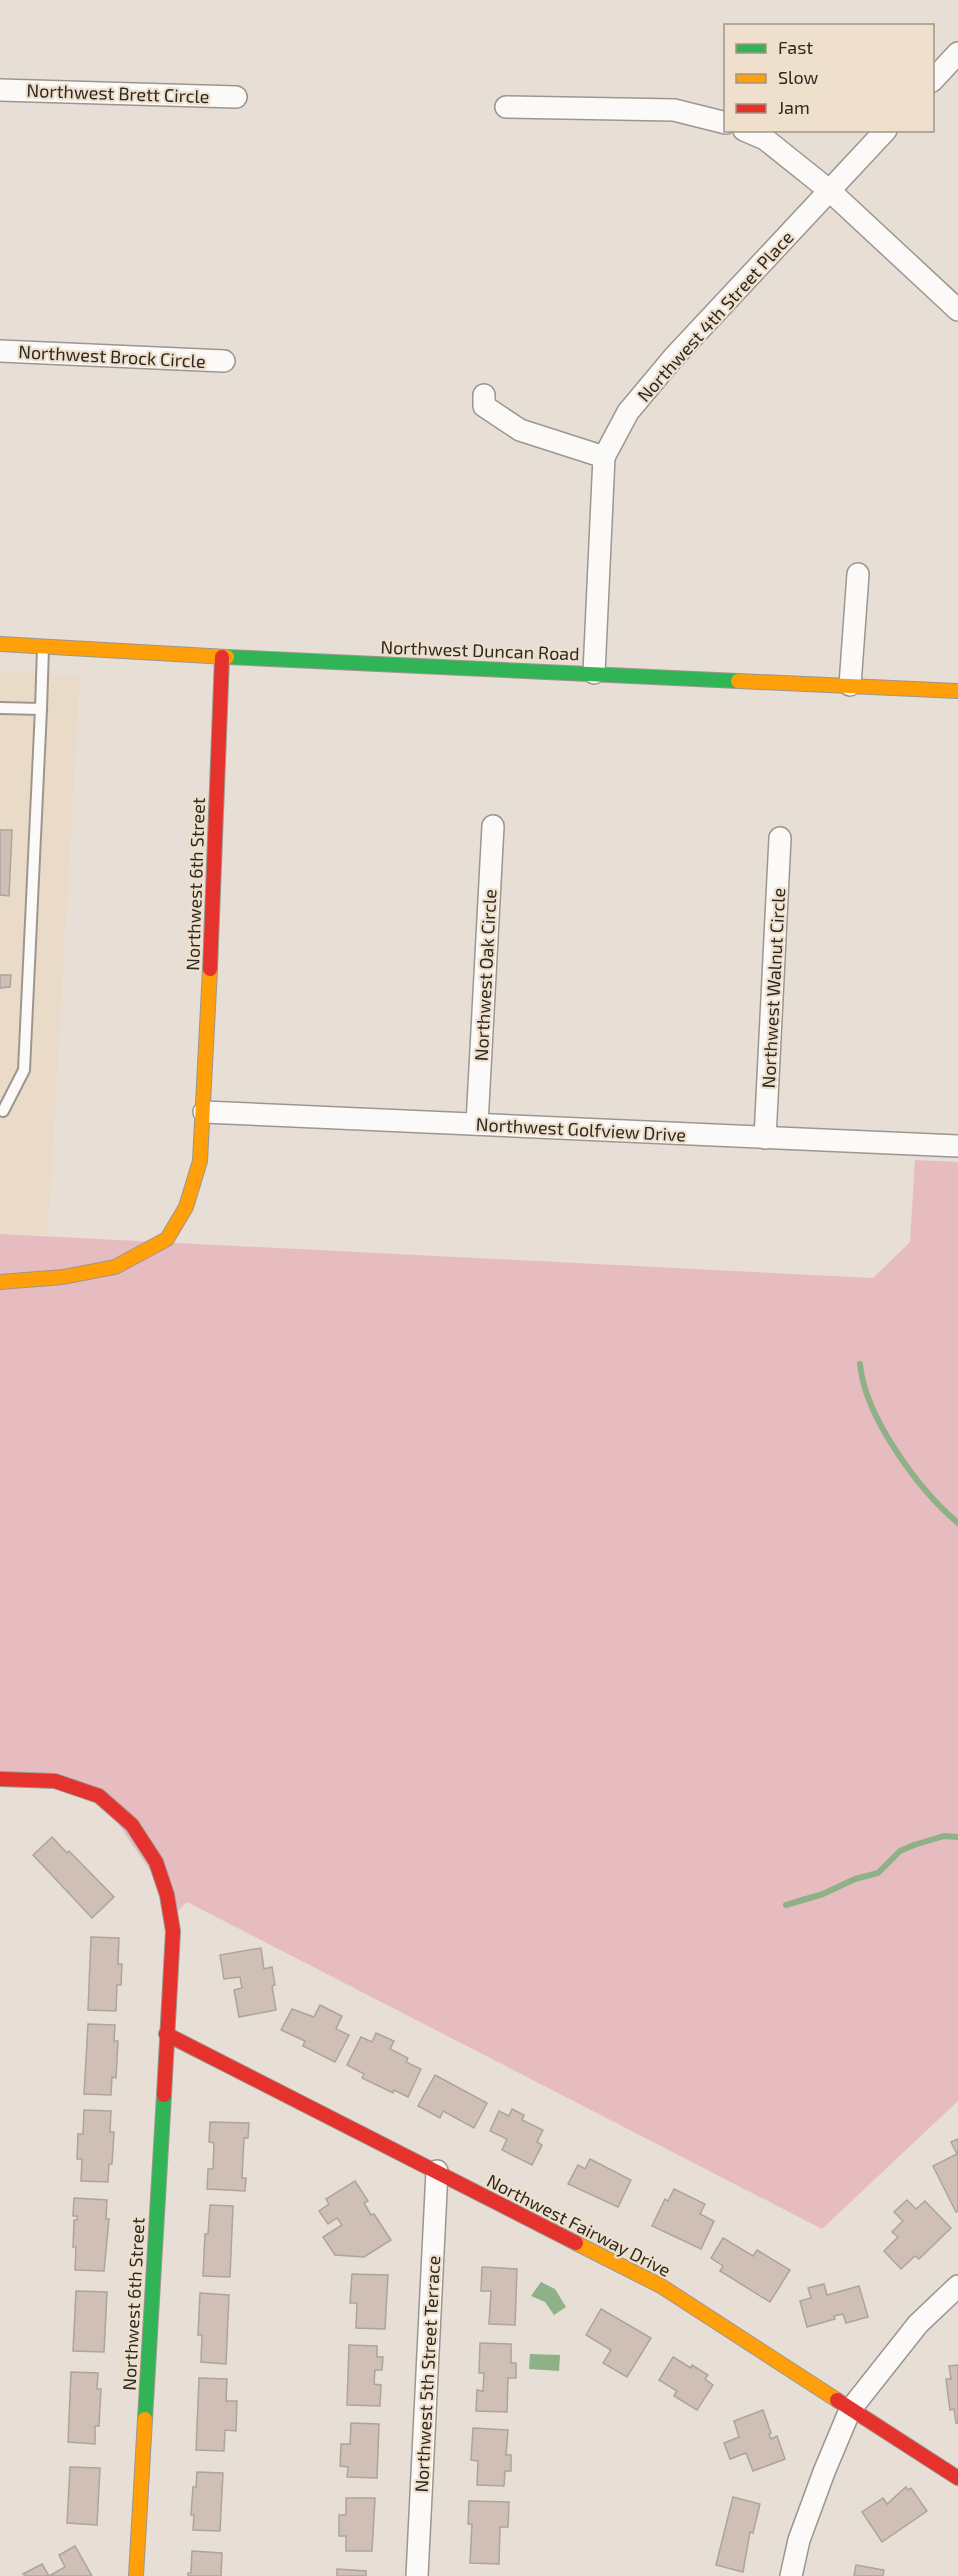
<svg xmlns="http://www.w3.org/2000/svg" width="958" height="2576" viewBox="0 0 958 2576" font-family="'Exo 2',sans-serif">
	<rect width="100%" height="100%" fill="#e7dfd5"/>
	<!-- built -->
	<polygon fill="#e9dbc8" points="0,672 80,675 48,1235 0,1234"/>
	<!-- green -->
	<polygon fill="#e7bcc1" points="915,1160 958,1162 958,2101 822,2229 187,1902 171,1917 167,1895 99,1796 0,1779 0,1234 873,1278 910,1242"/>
	<!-- water -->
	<g fill="#8fb187">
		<polygon points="541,2282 555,2289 566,2307 554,2315 545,2302 531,2296"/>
		<polygon points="530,2354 560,2355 559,2371 529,2369"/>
	</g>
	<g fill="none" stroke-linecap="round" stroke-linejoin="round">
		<!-- stream -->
		<g stroke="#8fb187" stroke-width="6">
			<path d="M860 1364C865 1417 918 1489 958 1523"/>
			<polyline points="786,1905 823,1894 855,1879 878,1873 900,1851 914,1845 944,1836 958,1837"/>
		</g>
	</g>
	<!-- building -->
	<g fill="#d0bfb5" stroke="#aca49e" stroke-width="1.5">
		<polygon points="0,830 12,830 9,896 0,895"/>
		<polygon points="0,975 11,975 10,987 0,988"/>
		<polygon points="52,1837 67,1853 69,1851 114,1897 92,1918 33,1855"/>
		<polygon points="91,1937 119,1938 118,1964 122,1964 121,1985 117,1985 116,2011 88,2010"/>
		<polygon points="261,1948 264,1969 272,1967 275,1985 272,1986 276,2010 239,2017 234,1990 242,1988 240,1977 224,1979 220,1955"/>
		<polygon points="320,2005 342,2016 336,2029 349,2035 335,2062 303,2046 305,2041 281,2030 292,2009 314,2017"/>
		<polygon points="88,2024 115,2025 114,2041 118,2041 116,2078 112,2077 111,2095 84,2094"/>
		<polygon points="376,2033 394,2041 390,2049 408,2058 406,2062 421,2069 408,2097 394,2090 393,2093 362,2078 364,2074 347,2065 361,2037 372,2042"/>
		<polygon points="435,2075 487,2103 474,2128 443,2111 440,2118 418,2106"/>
		<polygon points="512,2109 524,2115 522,2120 543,2130 537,2142 542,2145 532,2165 502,2150 507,2139 490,2131 499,2111 509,2116"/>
		<polygon points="84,2110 111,2111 110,2132 114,2132 112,2164 109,2164 108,2182 81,2181 82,2159 77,2159 78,2134 83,2134"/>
		<polygon points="210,2122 249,2123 248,2138 244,2138 242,2178 246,2178 245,2191 207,2189 208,2169 213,2169 214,2143 209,2142"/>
		<polygon points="958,2139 958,2211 956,2212 933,2166 957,2154 951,2142"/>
		<polygon points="590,2159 631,2180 618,2207 568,2184 578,2165 585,2169"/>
		<polygon points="355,2181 368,2201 364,2203 371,2215 374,2214 391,2240 364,2257 335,2255 323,2237 342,2225 337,2218 328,2224 319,2211 329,2204 326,2199"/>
		<polygon points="674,2189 705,2204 700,2214 714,2221 701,2249 652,2226 665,2199 668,2201"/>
		<polygon points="74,2198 107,2200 106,2219 109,2219 104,2271 75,2270 76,2247 73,2247 74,2220 77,2220 77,2216 73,2216"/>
		<polygon points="907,2200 916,2209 925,2201 951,2228 919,2259 915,2256 901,2269 884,2251 898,2237 892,2232 903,2221 894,2212"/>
		<polygon points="210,2205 233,2206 230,2277 203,2276 205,2234 208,2234"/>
		<polygon points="723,2238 753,2256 757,2250 790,2270 770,2302 720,2271 723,2266 711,2258"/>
		<polygon points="482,2267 517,2269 515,2325 489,2324 491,2291 481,2291"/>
		<polygon points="352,2274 388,2275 385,2329 356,2328 357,2303 350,2303"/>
		<polygon points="824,2284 827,2295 859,2286 868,2317 846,2323 843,2314 834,2316 835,2319 807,2327 800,2301 811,2298 808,2288"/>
		<polygon points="76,2291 107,2292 104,2352 73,2351"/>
		<polygon points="200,2293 229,2295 226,2364 201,2362 202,2335 198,2335"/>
		<polygon points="601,2309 651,2338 627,2377 603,2363 611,2350 586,2335"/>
		<polygon points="480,2343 511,2344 511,2363 516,2363 516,2378 508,2378 507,2412 476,2411 477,2390 483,2391 484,2373 479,2373"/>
		<polygon points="349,2345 377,2346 377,2357 383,2357 382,2370 375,2370 374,2384 381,2385 380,2406 347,2405"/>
		<polygon points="673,2357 691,2368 692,2365 708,2375 705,2379 713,2385 697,2410 674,2396 677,2391 659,2380"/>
		<polygon points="958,2365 958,2423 956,2423 954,2409 950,2410 946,2379 951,2379 949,2366"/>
		<polygon points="71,2372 98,2373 97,2389 101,2389 99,2426 95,2426 95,2444 68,2442"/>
		<polygon points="199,2378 227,2379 226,2401 237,2401 236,2431 225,2430 224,2451 196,2450"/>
		<polygon points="763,2410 771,2433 769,2434 771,2439 777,2436 785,2459 753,2471 746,2453 730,2459 724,2443 739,2437 734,2421"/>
		<polygon points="351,2423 379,2424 377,2478 347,2477 348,2467 340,2466 341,2444 350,2444"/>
		<polygon points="473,2428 508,2430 506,2455 511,2455 511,2471 505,2471 504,2486 477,2485 478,2461 471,2460"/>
		<polygon points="70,2467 100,2468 97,2525 67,2523"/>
		<polygon points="197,2472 223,2473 220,2531 193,2530 194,2515 191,2515 193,2487 196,2487"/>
		<polygon points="906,2487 908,2490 911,2488 927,2511 882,2542 862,2512 883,2498 887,2504"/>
		<polygon points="733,2497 760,2504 753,2533 750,2532 743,2572 716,2565"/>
		<polygon points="346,2498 375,2498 372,2551 346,2551 346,2536 339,2536 339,2515 346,2515"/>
		<polygon points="469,2501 509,2502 508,2527 500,2527 499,2564 470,2563 472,2524 468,2524"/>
		<polygon points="75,2546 92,2576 49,2576 65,2567 59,2555"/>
		<polygon points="192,2551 222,2553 221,2576 188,2576 188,2573 191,2573"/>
		<polygon points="42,2564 49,2576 25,2576 23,2574"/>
		<polygon points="856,2565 884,2570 883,2576 854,2576"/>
		<polygon points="337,2569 366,2571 366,2576 337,2576"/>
	</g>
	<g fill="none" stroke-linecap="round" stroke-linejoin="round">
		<!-- lane casing -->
		<g stroke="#9d968f" stroke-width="14">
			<g id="lane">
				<polyline points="0,708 41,709 43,648"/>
				<polyline points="3,1111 24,1070 41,709"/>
			</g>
		</g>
		<!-- street casing -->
		<g stroke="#9d968f" stroke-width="24">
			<g id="street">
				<polyline points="932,81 958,53"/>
				<polyline points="0,90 236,97"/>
				<polyline points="506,107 674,110 726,123"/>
				<polyline points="744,130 765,139 830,191 958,310"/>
				<polyline points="0,351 224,361"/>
				<polyline points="484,395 484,406 520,430 604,457"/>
				<polyline points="594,673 604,457 628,412 674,357 886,130"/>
				<polyline points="850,685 858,574"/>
				<polyline points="204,1112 958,1146"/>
				<polyline points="477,1124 493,826"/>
				<polyline points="765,1138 780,838"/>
				<polyline points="417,2576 437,2171"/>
				<polyline points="791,2576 799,2540 824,2472 850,2410 918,2324 958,2286"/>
			</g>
		</g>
		<!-- fast casing -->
		<g stroke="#9d968f" stroke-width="16">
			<g id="fast">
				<polyline points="227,657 738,681"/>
				<polyline points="145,2419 164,2095"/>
			</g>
		</g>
		<!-- slow casing -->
		<g stroke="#9d968f" stroke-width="16">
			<g id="slow">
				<polyline points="0,644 227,657"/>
				<polyline points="738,681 958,691"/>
				<polyline points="0,1282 63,1277 115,1267 167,1239 186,1207 200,1161 210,969"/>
				<polyline points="576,2243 661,2286 837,2400"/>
				<polyline points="136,2576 145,2419"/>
			</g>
		</g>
		<!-- jam casing -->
		<g stroke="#9d968f" stroke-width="16">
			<g id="jam">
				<polyline points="210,969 222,657"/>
				<polyline points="0,1779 55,1781 99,1796 132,1825 156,1862 167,1895 173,1931 164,2095"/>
				<polyline points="166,2034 576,2243"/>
				<polyline points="837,2400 958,2478"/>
			</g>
		</g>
		<!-- lane -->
		<use href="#lane" stroke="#fbfaf9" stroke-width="10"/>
		<!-- street -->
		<use href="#street" stroke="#fbfaf9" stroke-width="21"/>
		<!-- fast -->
		<use href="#fast" stroke="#30b455" stroke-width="14"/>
		<!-- slow -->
		<use href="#slow" stroke="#ff9f0a" stroke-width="14"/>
		<!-- jam -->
		<use href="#jam" stroke="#e5322d" stroke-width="14"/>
	</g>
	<g text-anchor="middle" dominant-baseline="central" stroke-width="4.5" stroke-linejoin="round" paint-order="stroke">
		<!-- street labels -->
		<g font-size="18" fill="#2d2821" stroke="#efe0cd">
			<text transform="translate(118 93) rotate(2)">Northwest Brett Circle</text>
			<text transform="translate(715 316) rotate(-48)">Northwest 4th Street Place</text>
			<text transform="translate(112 356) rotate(3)">Northwest Brock Circle</text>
			<text transform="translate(480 650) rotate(2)">Northwest Duncan Road</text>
			<text transform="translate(195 884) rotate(-88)">Northwest 6th Street</text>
			<text transform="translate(485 975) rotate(-87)">Northwest Oak Circle</text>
			<text transform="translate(773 988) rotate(-87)">Northwest Walnut Circle</text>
			<text transform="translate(581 1129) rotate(3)">Northwest Golfview Drive</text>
			<text transform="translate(579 2225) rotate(27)">Northwest Fairway Drive</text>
			<text transform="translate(133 2304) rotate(-87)">Northwest 6th Street</text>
			<text transform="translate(427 2374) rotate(-87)">Northwest 5th Street Terrace</text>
		</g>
	</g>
	<!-- legend -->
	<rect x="724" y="24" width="210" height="108" fill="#efe0cd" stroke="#a19688" stroke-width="1.5"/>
	<rect x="736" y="44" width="30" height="9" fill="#30b455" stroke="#a19688" stroke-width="1.5"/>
	<text x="778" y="54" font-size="18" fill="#2d2821">Fast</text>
	<rect x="736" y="74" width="30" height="9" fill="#ff9f0a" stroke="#a19688" stroke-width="1.5"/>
	<text x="778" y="84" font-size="18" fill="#2d2821">Slow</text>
	<rect x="736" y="104" width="30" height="9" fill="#e5322d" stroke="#a19688" stroke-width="1.5"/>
	<text x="778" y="114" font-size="18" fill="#2d2821">Jam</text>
</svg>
